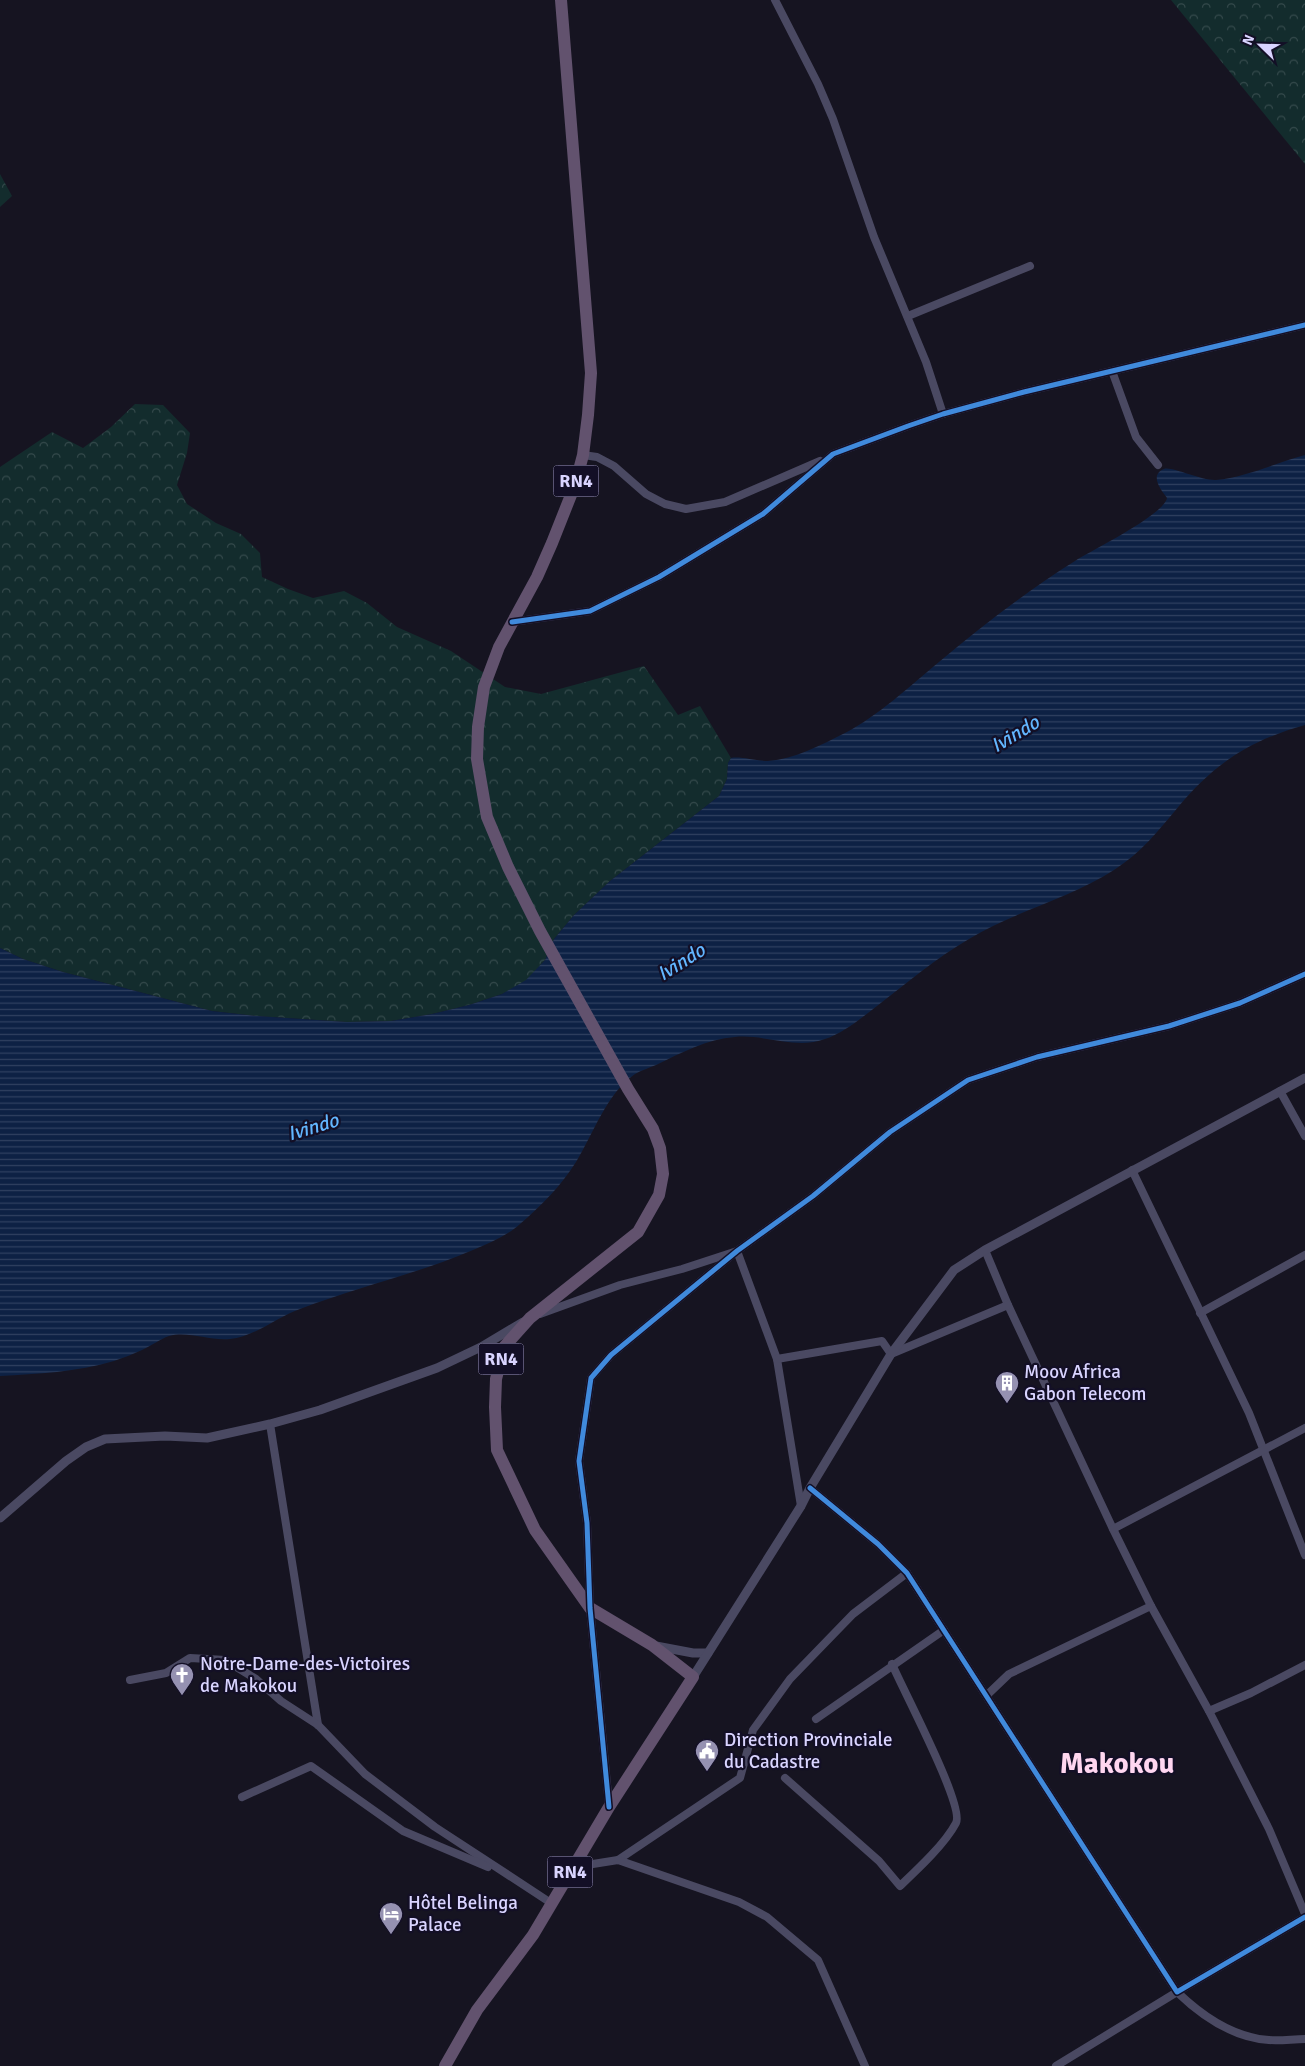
<svg xmlns="http://www.w3.org/2000/svg" width="1305" height="2066" viewBox="0 0 1305 2066" font-family="Signika,sans-serif">
	<defs>
		<pattern id="forest-crowns" width="20" height="18" patternUnits="userSpaceOnUse" patternTransform="scale(1.25)"><rect width="20" height="18" fill="#132c2d"/><path d="M2 6a3 3 0 1 1 6 0M12 15a3 3 0 1 1 6 0" fill="none" stroke="#354a4c"/></pattern>
		<pattern id="water-rules" width="6" height="5" patternUnits="userSpaceOnUse" patternTransform="scale(1.25)"><rect width="6" height="5" fill="#0d2144"/><path d="M0 2.5h6" fill="none" stroke="#304060"/></pattern>
	</defs>
	<rect width="100%" height="100%" fill="#161421"/>
	<!-- forest -->
	<g fill="url(#forest-crowns)">
		<polygon points="1171,0 1305,0 1305,164"/>
		<polygon points="0,174 12,196 0,207"/>
		<polygon points="135,404 163,405 190,433 187,453 177,485 187,504 216,523 241,534 260,553 262,577 288,589 313,598 344,591 367,603 397,627 451,651 505,687 541,694 644,666 678,715 700,706 731,758 728,763 727,779 719,796 610,881 574,915 554,939 545,960 526,981 502,994 469,1005 432,1014 391,1021 347,1022 257,1016 212,1011 63,972 23,959 0,948 0,467 52,432 83,448 111,427"/>
	</g>
	<!-- water -->
	<path fill="url(#water-rules)" d="M1305 455V725C1251 740 1215 763 1179 806 1158 831 1142 852 1114 870 1069 899 1015 911 969 939 936 958 907 983 877 1006 861 1018 844 1033 825 1039 796 1050 765 1034 735 1037 707 1039 681 1053 656 1065 649 1068 642 1070 635 1074 606 1094 594 1133 576 1162 561 1186 541 1206 520 1224 507 1236 489 1243 473 1250 417 1274 357 1287 300 1309 277 1317 254 1337 230 1339 209 1341 189 1331 169 1336 160 1339 151 1346 142 1350 133 1354 123 1358 114 1361 77 1372 37 1374 0 1376V948L23 959 63 972 212 1011 257 1016 347 1022 391 1021 432 1014 469 1005 502 994 526 980 545 960 554 939 574 915 610 881 719 796 727 779 728 763 731 758C740 756 756 761 768 761 795 759 821 745 845 733 878 716 910 686 939 662 982 626 1027 591 1075 561 1092 550 1164 515 1167 498 1161 490 1149 475 1164 469 1171 466 1202 481 1216 480 1246 477 1276 463 1305 455Z"/>
	<g fill="none" stroke-linecap="round" stroke-linejoin="round">
		<!-- minor -->
		<g stroke="#4a4962" stroke-width="8">
			<polyline points="775,0 818,84 833,119 874,237 926,362 943,414"/>
			<polyline points="908,316 1030,266"/>
			<polyline points="1112,371 1136,437 1158,465"/>
			<polyline points="583,455 597,457 614,466 646,494 665,504 686,509 725,502 820,461"/>
			<polyline points="512,622 590,611 659,577 763,514 833,454 908,426 943,414 1024,392 1305,325"/>
			<polyline points="1280,1091 1305,1136"/>
			<polyline points="1132,1170 1249,1413 1305,1555"/>
			<polyline points="985,1250 1008,1305 1113,1529 1151,1606 1209,1711 1269,1829 1305,1914"/>
			<polyline points="1200,1313 1305,1255"/>
			<polyline points="540,1314 620,1285 682,1269 737,1251 777,1359 801,1506"/>
			<polyline points="777,1359 882,1341 891,1354 1008,1305"/>
			<polyline points="270,1424 318,1725"/>
			<polyline points="810,1488 878,1544 907,1573 1177,1992 1305,1917"/>
			<polyline points="1113,1529 1305,1428"/>
			<polyline points="130,1680 166,1673 190,1658 225,1660 256,1679 281,1701 318,1725 365,1774 435,1827 551,1903"/>
			<polyline points="987,1695 1009,1674 1151,1606"/>
			<polyline points="1209,1711 1251,1693 1305,1665"/>
			<polyline points="816,1719 944,1630"/>
			<path d="M785 1778 879 1861 900 1886C917 1870 945 1844 956 1823 965 1806 902 1688 892 1664"/>
			<polyline points="242,1797 311,1766 403,1831 488,1867"/>
			<polyline points="609,1805 590,1608 587,1523 579,1461 591,1378 611,1355 737,1251 813,1196 890,1132 968,1080 1037,1057 1169,1026 1240,1003 1305,974"/>
			<polyline points="618,1860 740,1778 753,1730 790,1679 853,1614 907,1573"/>
			<polyline points="574,1867 618,1860 739,1902 767,1917 818,1960 865,2066"/>
			<path d="M1056 2066 1177 1992C1202 2016 1234 2038 1269 2040 1281 2041 1293 2039 1305 2039"/>
		</g>
		<!-- tertiary -->
		<g stroke="#4a4962" stroke-width="9">
			<polyline points="0,1518 66,1461 86,1447 105,1439 165,1436 207,1438 270,1424 320,1410 437,1368 481,1347 523,1322"/>
			<polyline points="656,1646 693,1653 708,1653"/>
			<polyline points="693,1677 801,1506 810,1488 891,1354 954,1270 985,1250 1305,1078"/>
		</g>
		<!-- trunk -->
		<polyline stroke="#62526e" stroke-width="12" points="445,2066 477,2010 533,1935 609,1807 693,1677 652,1645 590,1608 535,1530 497,1450 495,1407 496,1379 504,1347 530,1318 638,1232 659,1195 663,1174 660,1148 653,1129 628,1089 540,931 508,867 487,817 477,759 478,727 484,687 499,647 537,577 552,543 575,485 583,455 588,415 591,373 561,0"/>
		<!-- cycleway casing -->
		<g stroke="#130f26" stroke-width="8">
			<g id="cycleway">
				<polyline points="512,622 590,611 659,577 763,514 833,454 908,426 943,414 1024,392 1305,325"/>
				<polyline points="810,1488 878,1544 907,1573 1177,1992 1305,1917"/>
				<polyline points="609,1807 590,1608 587,1523 579,1461 591,1378 611,1355 737,1251 813,1196 890,1132 968,1080 1037,1057 1169,1026 1240,1003 1305,974"/>
			</g>
		</g>
		<!-- cycleway -->
		<use href="#cycleway" stroke="#408adc" stroke-width="5"/>
	</g>
	<!-- icons -->
	<defs>
		<g id="building-pin" transform="scale(1.25)"><path d="M0 17L-7.5 6A9.5 9.5 0 1 1 7.5 6Z" fill="#9591b1" stroke="#130f26"/><path d="M-4-6H4V6H1V3H-1V6H-4ZM-2.5-4.3h1.7v1.8h-1.7ZM.8-4.3h1.7v1.8H.8ZM-2.5-1h1.7V.8h-1.7ZM.8-1h1.7V.8H.8Z" fill="#fff"/></g>
		<g id="church-pin" transform="scale(1.25)"><path d="M0 17L-7.5 6A9.5 9.5 0 1 1 7.5 6Z" fill="#9591b1" stroke="#130f26"/><path d="M-1.2-6h2.4v3.5h3.3v2.4h-3.3V6h-2.4V-.1h-3.3v-2.4h3.3Z" fill="#fff"/></g>
		<g id="civic-pin" transform="scale(1.25)"><path d="M0 17L-7.5 6A9.5 9.5 0 1 1 7.5 6Z" fill="#9591b1" stroke="#130f26"/><path d="M-.6-6.5H3V-4.5H.6V-3L4-1V1h2V6H-6V1h2V-1L-.6-3ZM-1.2 2.5V6h2.4V2.5Z" fill="#fff"/></g>
		<g id="hotel-pin" transform="scale(1.25)"><path d="M0 17L-7.5 6A9.5 9.5 0 1 1 7.5 6Z" fill="#9591b1" stroke="#130f26"/><path d="M-6-4.5h1.5V1H6V5H4.5V3h-9V5H-6ZM-4 0a1.8 1.8 0 1 1 3.6 0ZM.5 0V-2.5h3Q6-2.5 6 0Z" fill="#fff"/></g>
	</defs>
	<g fill-rule="evenodd">
		<use href="#building-pin" x="1007" y="1383"/>
		<use href="#church-pin" x="182" y="1675"/>
		<use href="#civic-pin" x="707" y="1751"/>
		<use href="#hotel-pin" x="391" y="1914"/>
	</g>
	<g text-anchor="middle" dominant-baseline="central" stroke-width="4.5" stroke-linejoin="round" paint-order="stroke">
		<!-- shield labels -->
		<g fill="#130f26" stroke="#9e99be" stroke-width="1">
			<rect x="553.5" y="465.5" width="45" height="31" rx="4"/>
			<rect x="478.5" y="1343.5" width="45" height="31" rx="4"/>
			<rect x="547.5" y="1856.5" width="45" height="31" rx="4"/>
		</g>
		<g font-size="18" font-weight="bold" fill="#d9d4ff">
			<text x="576" y="481">RN4</text>
			<text x="501" y="1359">RN4</text>
			<text x="570" y="1872">RN4</text>
		</g>
		<!-- poi labels -->
		<g font-size="19" fill="#d9d4ff" stroke="#130f26" text-anchor="start">
			<text x="1024" y="1372">Moov Africa<tspan x="1024" dy="22">Gabon Telecom</tspan></text>
			<text x="200" y="1664">Notre-Dame-des-Victoires<tspan x="200" dy="22">de Makokou</tspan></text>
			<text x="724" y="1740">Direction Provinciale<tspan x="724" dy="22">du Cadastre</tspan></text>
			<text x="408" y="1903">Hôtel Belinga<tspan x="408" dy="22">Palace</tspan></text>
		</g>
		<!-- water labels -->
		<g font-size="20" font-style="italic" fill="#62b6ff" stroke="#130f26">
			<text transform="translate(1015 734) rotate(-31)">Ivindo</text>
			<text transform="translate(681 962) rotate(-32)">Ivindo</text>
			<text transform="translate(313 1127) rotate(-17)">Ivindo</text>
		</g>
		<!-- town labels -->
		<g font-size="29" font-weight="bold" fill="#ffd6f0" stroke="#130f26">
			<text x="1117" y="1763">Makokou</text>
		</g>
	</g>
	<!-- north arrow -->
	<g transform="translate(1260 45) rotate(293)" stroke="#130f26" stroke-width="4" paint-order="stroke">
	<path d="M0-4L9 19L0 12L-9 19Z" fill="#d9d4ff"/>
	<text y="-8" font-size="14" font-weight="bold" text-anchor="middle" fill="#d9d4ff">N</text>
	</g>
</svg>
